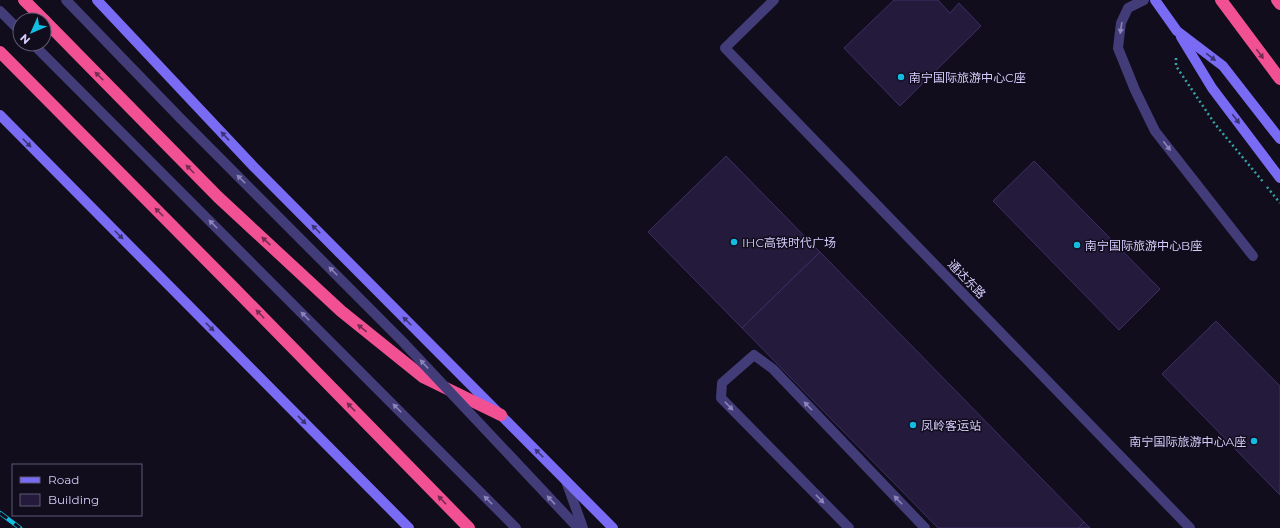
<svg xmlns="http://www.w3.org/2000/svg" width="1280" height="528" viewBox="0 0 1280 528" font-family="Montserrat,'Noto Sans SC',sans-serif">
	<rect width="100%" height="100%" fill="#110d1c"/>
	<!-- building -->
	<g fill="#241b3c" stroke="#3e2e66">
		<polygon points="894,0 938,0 950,13 959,3 981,26 900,106 844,48"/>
		<polygon points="726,156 820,252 742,328 648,232"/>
		<polygon points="1034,161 1160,289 1119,330 993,201"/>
		<polygon points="820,252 1084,522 1078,528 938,528 742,328"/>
		<polygon points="1216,321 1280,386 1280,495 1162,374"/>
		<polygon points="1084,522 1090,528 1078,528"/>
	</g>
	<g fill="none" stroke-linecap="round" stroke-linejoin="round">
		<!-- path -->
		<g stroke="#36a3a5" stroke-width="2.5" stroke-dasharray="2 3" stroke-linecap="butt">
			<polyline points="1176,58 1176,66 1215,124 1264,183"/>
			<polyline points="1267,187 1280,203"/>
		</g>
		<!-- lane -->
		<g stroke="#423c78" stroke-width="10">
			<polyline points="1144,0 1128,8 1121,23 1118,48 1135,90 1155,131 1253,256"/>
			<polyline points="0,11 20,31"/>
			<polyline points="33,44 516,528"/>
			<polyline points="566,481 583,528"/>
			<polyline points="849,528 721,398 722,383 754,355 773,369 925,528"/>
		</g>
		<!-- street -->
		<polyline stroke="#423c78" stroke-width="10" points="774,0 725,48 1190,528"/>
		<!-- secondary -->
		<g stroke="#796bf3" stroke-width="10">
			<polyline points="97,0 254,167 613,528"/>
			<polyline points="1155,0 1177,31 1223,66 1280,139"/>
			<polyline points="1181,37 1212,88 1280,178"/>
			<polyline points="0,115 409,528"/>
		</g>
		<!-- highway -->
		<g stroke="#f15192" stroke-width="12">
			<polyline points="24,0 44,20"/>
			<polyline points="1221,0 1280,79"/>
			<polyline points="1277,0 1280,4"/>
			<polyline points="44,20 218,197 341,311 423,377 501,415"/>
			<polyline points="0,52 234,288 469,528"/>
		</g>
		<!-- rail casing -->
		<g stroke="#12bde1" stroke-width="4.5">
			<polyline id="rail" points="0,513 20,528"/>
		</g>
		<!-- rail -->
		<use href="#rail" stroke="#110d1c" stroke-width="3" stroke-dasharray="9" stroke-linecap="butt"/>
		<!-- lane-bridge -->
		<polyline stroke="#423c78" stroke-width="10" points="66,0 181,119 403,342 578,528"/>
	</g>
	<!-- one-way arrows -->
	<defs><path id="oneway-solid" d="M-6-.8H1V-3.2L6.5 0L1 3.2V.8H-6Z"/></defs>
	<g fill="#8c84ba">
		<use href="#oneway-solid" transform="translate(1121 28) rotate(99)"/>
		<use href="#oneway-solid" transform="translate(1167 146) rotate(52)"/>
		<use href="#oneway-solid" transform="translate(241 179) rotate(-135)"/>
		<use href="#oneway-solid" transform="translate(213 224) rotate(-135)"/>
		<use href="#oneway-solid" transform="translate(333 271) rotate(-135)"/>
		<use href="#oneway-solid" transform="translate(305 316) rotate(-135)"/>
		<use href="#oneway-solid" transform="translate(424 364) rotate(-133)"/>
		<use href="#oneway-solid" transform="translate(729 406) rotate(46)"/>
		<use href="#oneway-solid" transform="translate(808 406) rotate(-134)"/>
		<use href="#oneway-solid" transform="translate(397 408) rotate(-135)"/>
		<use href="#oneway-solid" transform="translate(820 499) rotate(46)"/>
		<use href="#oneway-solid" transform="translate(488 500) rotate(-135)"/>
		<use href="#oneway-solid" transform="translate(551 500) rotate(-133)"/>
		<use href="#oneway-solid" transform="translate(898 500) rotate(-134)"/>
	</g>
	<g fill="#762c51">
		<use href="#oneway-solid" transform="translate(1260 54) rotate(53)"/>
		<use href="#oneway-solid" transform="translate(99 76) rotate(-135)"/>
		<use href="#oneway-solid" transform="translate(190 169) rotate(-135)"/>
		<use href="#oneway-solid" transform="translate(159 212) rotate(-135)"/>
		<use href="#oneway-solid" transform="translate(266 241) rotate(-137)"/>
		<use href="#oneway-solid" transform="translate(260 314) rotate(-134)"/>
		<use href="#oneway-solid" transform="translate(362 328) rotate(-141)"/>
		<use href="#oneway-solid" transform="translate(351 407) rotate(-134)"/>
		<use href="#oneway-solid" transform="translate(442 500) rotate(-134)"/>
	</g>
	<g fill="#3b3372">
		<use href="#oneway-solid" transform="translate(1211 57) rotate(37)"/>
		<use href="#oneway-solid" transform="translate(1236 119) rotate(53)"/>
		<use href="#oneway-solid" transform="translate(225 136) rotate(-133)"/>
		<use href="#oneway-solid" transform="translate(27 143) rotate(45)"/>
		<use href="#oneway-solid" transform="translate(316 229) rotate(-135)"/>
		<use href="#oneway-solid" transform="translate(119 235) rotate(45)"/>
		<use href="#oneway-solid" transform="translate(407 321) rotate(-135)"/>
		<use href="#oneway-solid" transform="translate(210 327) rotate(45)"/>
		<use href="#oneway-solid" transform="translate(302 420) rotate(45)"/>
		<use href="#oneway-solid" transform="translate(539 453) rotate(-135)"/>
	</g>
	<!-- markers -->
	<g fill="#12bde1" stroke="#110d1c" stroke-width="1.5">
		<circle cx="901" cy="77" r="4"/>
		<circle cx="734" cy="242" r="4"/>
		<circle cx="1077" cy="245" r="4"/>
		<circle cx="913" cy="425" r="4"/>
		<circle cx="1254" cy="441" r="4"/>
	</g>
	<g text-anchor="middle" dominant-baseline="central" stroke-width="3" stroke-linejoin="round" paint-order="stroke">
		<!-- poi labels -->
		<g font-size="12" fill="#d5ccfb" stroke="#110d1c" text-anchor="start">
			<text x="909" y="77">南宁国际旅游中心C座</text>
			<text x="742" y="242">IHC高铁时代广场</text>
			<text x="1085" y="245">南宁国际旅游中心B座</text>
			<text x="921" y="425">凤岭客运站</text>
			<text x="1246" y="441" text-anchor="end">南宁国际旅游中心A座</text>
		</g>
		<!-- street labels -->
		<g font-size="12" fill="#d5ccfb" stroke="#110d1c">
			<text transform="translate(967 279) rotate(46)">通达东路</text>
		</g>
	</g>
	<!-- legend -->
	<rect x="12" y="464" width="130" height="52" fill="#110d1c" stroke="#5f5975"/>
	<rect x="20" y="477" width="20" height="6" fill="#796bf3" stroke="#5f5975"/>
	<text x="48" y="484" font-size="12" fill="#d5ccfb">Road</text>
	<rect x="20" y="494" width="20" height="12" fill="#241b3c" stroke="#5f5975"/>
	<text x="48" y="504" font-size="12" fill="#d5ccfb">Building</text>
	<!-- north arrow -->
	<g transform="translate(32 32) rotate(225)"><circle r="19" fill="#110d1c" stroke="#5f5975"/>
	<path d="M0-3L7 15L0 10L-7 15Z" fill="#12bde1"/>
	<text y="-6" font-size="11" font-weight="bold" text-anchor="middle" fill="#d5ccfb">N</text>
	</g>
</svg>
